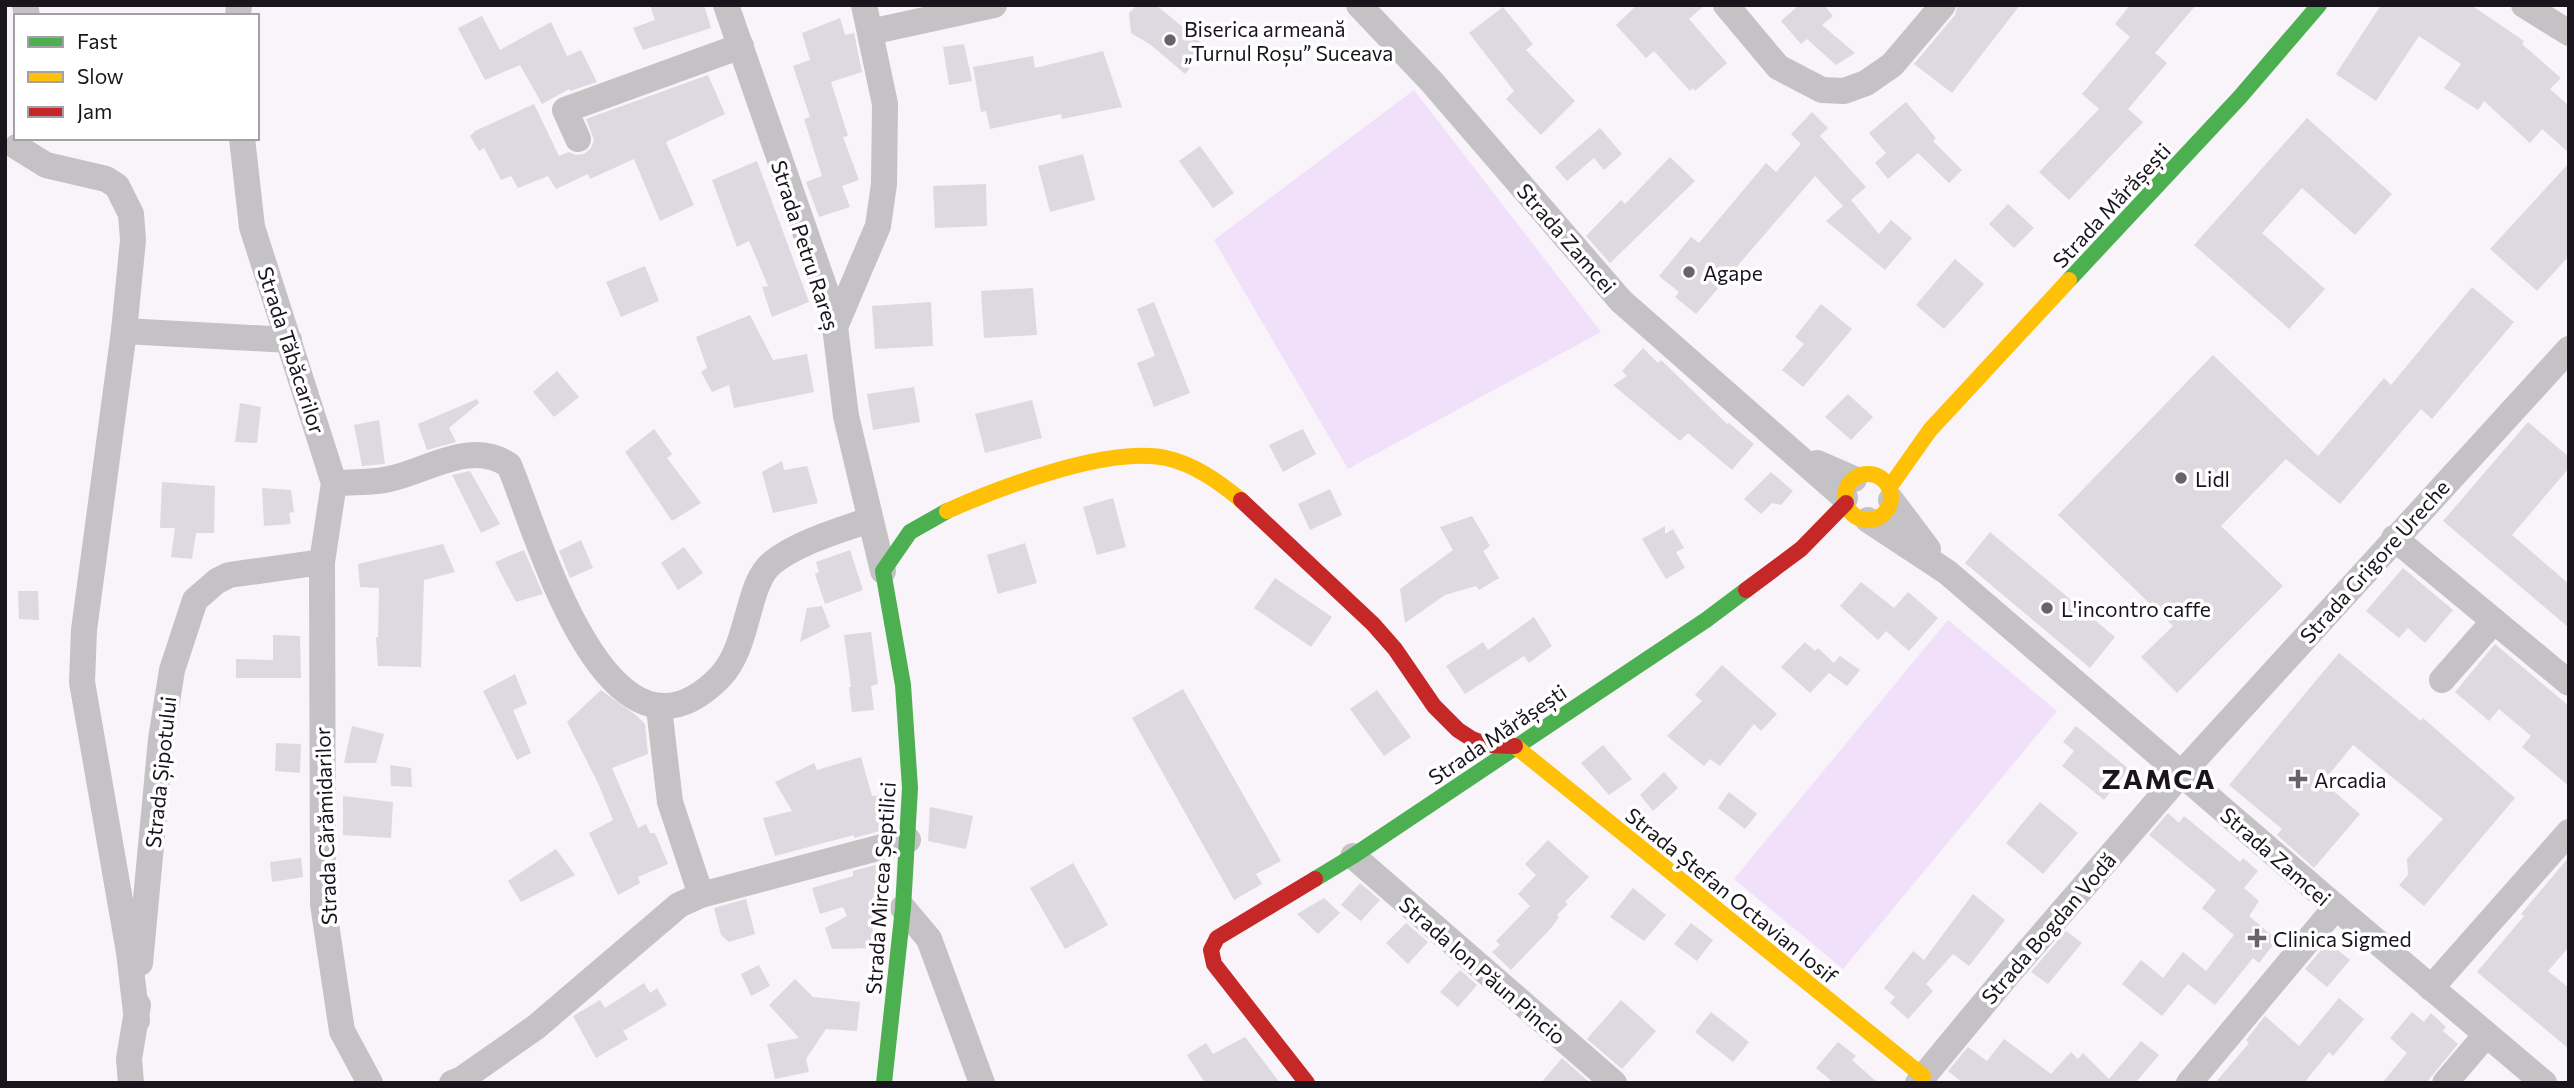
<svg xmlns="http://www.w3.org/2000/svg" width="2574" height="1088" viewBox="0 0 2574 1088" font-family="Commissioner,sans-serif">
	<rect width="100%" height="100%" fill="#f8f4fa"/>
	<!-- green -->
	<g fill="#f1e0fa">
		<polygon points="1414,90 1601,332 1348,469 1214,240"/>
		<polygon points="1948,620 2057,711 1843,969 1734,879"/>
	</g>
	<!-- building -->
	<g fill="#ded9e0">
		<polygon points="650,5 704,5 711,28 643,50 633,28 655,20"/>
		<polygon points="1137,5 1156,5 1207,47 1185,74 1151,45 1131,33 1129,13"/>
		<polygon points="1637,5 1705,5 1689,19 1727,63 1695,91 1693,88 1690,91 1654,51 1646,58 1616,25"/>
		<polygon points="1799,5 1824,5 1833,16 1822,25 1855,53 1836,65 1807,39 1801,44 1781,21"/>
		<polygon points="1958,5 2020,5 1952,93 1914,64 1955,15"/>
		<polygon points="2130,5 2196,5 2155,53 2167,63 2128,109 2143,122 2069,200 2039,172 2099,109 2082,94 2130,37 2115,24"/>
		<polygon points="2381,5 2471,5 2524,41 2522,44 2561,78 2550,89 2569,106 2569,153 2542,129 2530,143 2484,101 2478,110 2444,88 2461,64 2419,36 2376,101 2336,74"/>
		<polygon points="1503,7 1533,44 1526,50 1575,101 1541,135 1506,99 1514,91 1469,33"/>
		<polygon points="482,16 500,50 551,22 567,56 581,50 597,82 570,91 569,89 542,104 520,65 485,80 458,28"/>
		<polygon points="840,18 845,35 854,33 862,72 831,82 848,136 843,137 859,180 842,186 850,207 819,217 806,182 822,176 804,119 810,117 793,66 810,60 802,33"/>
		<polygon points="964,44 972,81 949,85 943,47"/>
		<polygon points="1103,51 1122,107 1062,119 1061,114 990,129 986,111 981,112 973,67 1033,56 1035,68"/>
		<polygon points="708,75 725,114 666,142 694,205 660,221 634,159 590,179 588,174 556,189 548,176 518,188 511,176 501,180 484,148 479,151 470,136 475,131 534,104 559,156 569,152 576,155 584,154 591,148 594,140 586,119"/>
		<polygon points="1906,102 1936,138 1933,141 1962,170 1949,183 1918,153 1888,179 1875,163 1886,153 1869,133"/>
		<polygon points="1812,112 1828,128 1820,136 1866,187 1851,200 1879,234 1891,220 1912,238 1885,270 1826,221 1843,206 1815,176 1696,314 1675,297 1679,292 1659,276 1691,237 1699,243 1766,163 1776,172 1801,144 1791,134"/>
		<polygon points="2307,118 2392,194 2355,235 2302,188 2262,233 2325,289 2289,329 2194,245"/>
		<polygon points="1600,128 1622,154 1604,170 1594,158 1567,181 1555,167"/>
		<polygon points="1200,146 1234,193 1213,208 1179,161"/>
		<polygon points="1083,154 1095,200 1050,212 1038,166"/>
		<polygon points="1670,157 1695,181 1610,263 1586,236 1621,200 1625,204"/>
		<polygon points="757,161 809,302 772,317 762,287 768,286 749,241 737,247 712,180"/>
		<polygon points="2569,163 2569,256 2537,291 2490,249"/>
		<polygon points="986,184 987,226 935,228 933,186"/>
		<polygon points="2008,204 2034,228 2014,248 1989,224"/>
		<polygon points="1955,259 1984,284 1944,329 1916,305"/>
		<polygon points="645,266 659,301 621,317 606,282"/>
		<polygon points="2472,287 2514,322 2432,419 2421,409 2340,504 2286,459 2221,526 2283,586 2177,693 2141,657 2173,626 2058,515 2213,355 2318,456 2384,378 2391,385"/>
		<polygon points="1033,288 1037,335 984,338 981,291"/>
		<polygon points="931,302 933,346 875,349 872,306"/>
		<polygon points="1154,302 1190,393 1154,407 1137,363 1155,356 1137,309"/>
		<polygon points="1821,304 1852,329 1803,387 1782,370 1804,344 1795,337"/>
		<polygon points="750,315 773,360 807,354 814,392 734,408 729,385 712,392 701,372 707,368 696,337"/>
		<polygon points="1643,348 1658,363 1661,360 1727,424 1729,423 1754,444 1732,470 1688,433 1680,441 1613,385 1627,376 1622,371"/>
		<polygon points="557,371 579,397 554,417 533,392"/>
		<polygon points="914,387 920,422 873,430 867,394"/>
		<polygon points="1848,394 1873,417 1851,440 1825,417"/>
		<polygon points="477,399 479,403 449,428 456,442 427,450 418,424"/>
		<polygon points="1032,400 1042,438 985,453 975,414"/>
		<polygon points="240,403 261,407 257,443 235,442"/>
		<polygon points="379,420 385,464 362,466 354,425"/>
		<polygon points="2528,422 2569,457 2569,468 2512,535 2569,584 2569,628 2443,521"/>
		<polygon points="654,429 672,454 667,458 701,503 672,521 625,452"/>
		<polygon points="1303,429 1316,454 1283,472 1269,445"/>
		<polygon points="782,461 784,470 807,466 818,503 773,513 762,472"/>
		<polygon points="470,471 500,524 481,533 452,475"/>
		<polygon points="1771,472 1793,491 1781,505 1772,503 1761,514 1744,499"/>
		<polygon points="162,482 215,486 214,533 196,533 192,559 171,557 175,528 160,528"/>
		<polygon points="262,488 291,490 294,512 289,513 291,524 264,526"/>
		<polygon points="1330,489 1342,515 1310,530 1298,504"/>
		<polygon points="1113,498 1126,547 1097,555 1083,507"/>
		<polygon points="1472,516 1490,546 1483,551 1499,578 1479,590 1476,586 1445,595 1405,623 1400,589 1453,550 1440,527"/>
		<polygon points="1665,526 1665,534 1673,529 1684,548 1676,552 1685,568 1666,579 1642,539"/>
		<polygon points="1990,532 2115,637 2090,668 1965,563"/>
		<polygon points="581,540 593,568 570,578 559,551"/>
		<polygon points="1025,543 1037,583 998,594 987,555"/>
		<polygon points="443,544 455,572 424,580 421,667 378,666 376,637 378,637 379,588 360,587 358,564"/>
		<polygon points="684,547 703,573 678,590 661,563"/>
		<polygon points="524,550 543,594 516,602 495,562"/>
		<polygon points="850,550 863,590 825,604 815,574 819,572 816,562"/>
		<polygon points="2403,568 2453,610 2425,643 2408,628 2399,638 2366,611"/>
		<polygon points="1275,578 1332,617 1311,647 1254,608"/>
		<polygon points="1861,582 1894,608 1908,592 1938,618 1909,651 1886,631 1878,640 1840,606"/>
		<polygon points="18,591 38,591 39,620 19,619"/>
		<polygon points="822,606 830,627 800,642 807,608"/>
		<polygon points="1534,617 1552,646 1529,663 1524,656 1465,694 1446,666 1483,642 1488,650"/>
		<polygon points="871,632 878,684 871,686 874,710 852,712 849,687 851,687 844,635"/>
		<polygon points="273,635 300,636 301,678 236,678 236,659 273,660"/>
		<polygon points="1805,642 1815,651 1818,648 1834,663 1840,656 1860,670 1847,686 1829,673 1810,693 1781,667"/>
		<polygon points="2495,644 2569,706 2569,786 2522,747 2531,736 2499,709 2489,721 2455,692"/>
		<polygon points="2339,653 2421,721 2423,718 2515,798 2424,906 2399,885 2408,875 2407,859 2443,819 2353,745 2323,782 2360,814 2314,868 2277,835 2282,829 2229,785"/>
		<polygon points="1722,665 1777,714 1761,731 1754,724 1720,766 1710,759 1704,766 1667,736 1702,701 1695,695"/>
		<polygon points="515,674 527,704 513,710 531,753 517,760 483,691"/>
		<polygon points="1183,689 1281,861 1256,874 1262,884 1234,900 1132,718"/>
		<polygon points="601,690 637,716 645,724 648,754 612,768 638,828 646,824 650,833 655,833 668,864 638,877 640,883 618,895 589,833 613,820 598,783 567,722"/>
		<polygon points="1377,690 1411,737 1384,756 1350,709"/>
		<polygon points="352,726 384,734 376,763 344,763"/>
		<polygon points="2076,726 2129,769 2104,800 2062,766 2074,751 2063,742"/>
		<polygon points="276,743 301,744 300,773 275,771"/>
		<polygon points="1603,745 1632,779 1609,795 1581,763"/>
		<polygon points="861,757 872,796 885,795 884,830 854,838 854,835 775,856 763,818 792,811 775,782 814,763 817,770"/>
		<polygon points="390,765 411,768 412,787 391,786"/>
		<polygon points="1664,772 1678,788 1653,811 1640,795"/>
		<polygon points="1729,792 1757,814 1745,829 1718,808"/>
		<polygon points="343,796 393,802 391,838 343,835"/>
		<polygon points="2040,802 2078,833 2043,874 2006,843"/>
		<polygon points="930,807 973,816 966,849 928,841"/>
		<polygon points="2168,813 2179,823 2184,816 2240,862 2243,858 2258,871 2244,888 2259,901 2249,916 2277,940 2259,963 2253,958 2215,1005 2188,984 2162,1016 2122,984 2141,960 2163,978 2183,952 2206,971 2234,935 2202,908 2216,890 2149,835"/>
		<polygon points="1548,840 1589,877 1565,902 1568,904 1557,915 1559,917 1552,927 1511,970 1492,952 1500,945 1496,941 1530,906 1518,894 1536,875 1525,864"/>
		<polygon points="556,849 575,875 521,902 508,881"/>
		<polygon points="2569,857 2569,947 2548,971 2569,988 2569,1049 2477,972 2524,916 2521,914"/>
		<polygon points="301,858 303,877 272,882 270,862"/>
		<polygon points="883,863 880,897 872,898 873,948 832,949 825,928 847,916 843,907 820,914 812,888 853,876 853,871"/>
		<polygon points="1073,863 1108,925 1065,949 1030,888"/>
		<polygon points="1360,883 1380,900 1361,921 1341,905"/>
		<polygon points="1633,888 1666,915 1644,941 1610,917"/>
		<polygon points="1973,894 2005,920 1969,966 1953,954 1926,984 1933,991 1908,1019 1890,1003 1895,997 1884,988 1913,951 1924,960"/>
		<polygon points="1324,898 1340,913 1318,934 1297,914"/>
		<polygon points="746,899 755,934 729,942 721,935 714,908"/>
		<polygon points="1406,923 1428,942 1408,964 1386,943"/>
		<polygon points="1691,923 1713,940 1697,961 1674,944"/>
		<polygon points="2066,931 2082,943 2048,984 2031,972"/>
		<polygon points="2328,942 2350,960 2327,987 2305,969"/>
		<polygon points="759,965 770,986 751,996 741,974"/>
		<polygon points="1460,970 1477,985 1458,1007 1440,992"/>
		<polygon points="795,979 813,997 860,1002 857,1031 826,1029 806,1059 809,1072 775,1079 767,1044 799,1038 769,1005"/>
		<polygon points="644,983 650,993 657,988 667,1005 623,1031 628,1039 596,1058 573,1016 600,1000 605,1008"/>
		<polygon points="2339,998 2364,1019 2333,1056 2329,1052 2304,1083 2215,1083 2249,1043 2246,1040 2265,1016 2299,1046"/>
		<polygon points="1621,1000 1656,1031 1622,1069 1587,1039"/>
		<polygon points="1711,1012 1749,1042 1733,1062 1695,1032"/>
		<polygon points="2412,1012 2424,1022 2431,1013 2446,1027 2443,1031 2458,1044 2426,1083 2382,1083 2407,1053 2390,1038"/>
		<polygon points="1245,1037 1280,1083 1205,1083 1187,1055 1206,1043 1213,1054"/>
		<polygon points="2004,1039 2051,1074 2071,1052 2078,1059 2083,1053 2109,1079 2141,1041 2159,1055 2135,1083 1963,1083 1948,1071 1968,1047 1987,1061"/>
		<polygon points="1838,1042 1856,1056 1852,1060 1878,1083 1834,1083 1816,1068"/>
		<polygon points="1562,1058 1590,1083 1541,1083"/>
	</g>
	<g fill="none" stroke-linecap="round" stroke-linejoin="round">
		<!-- street -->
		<g stroke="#c4c2c5" stroke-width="26">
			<polyline points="25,5 27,16"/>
			<polyline points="726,5 825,289 835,327 846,416 883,571"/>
			<polyline points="1359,5 1431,81 1621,301 1845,498"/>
			<polyline points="1726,5 1778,67 1822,90 1844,91 1866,83 1892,65 1943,5"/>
			<polyline points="2524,5 2569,33"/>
			<polyline points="238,16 239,5"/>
			<polyline points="870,32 994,5"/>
			<polyline points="242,138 252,227 334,483 322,562 323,904 342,1031 370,1083"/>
			<polyline points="578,139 565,110 741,46"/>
			<polyline points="17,147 46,165 106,179 117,186 131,214 133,240 124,331 84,630 82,682 129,952 137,1021"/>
			<polyline points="835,327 878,226 884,184 885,104 864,5"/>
			<polyline points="124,331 289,340"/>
			<polyline points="1817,463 1854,479"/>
			<path d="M334 483C352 482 372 483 389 479 428 471 470 439 509 465 538 533 608 792 720 677 750 646 746 584 772 563 798 542 838 531 869 520"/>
			<polyline points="1891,500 1928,549"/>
			<polyline points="1868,520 1947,572 2336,907 2544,1083"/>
			<polyline points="2394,538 2569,683"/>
			<polyline points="2442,680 2494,621"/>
			<polyline points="659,708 670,802 701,895"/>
			<polyline points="1353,856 1614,1083"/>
			<polyline points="903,908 929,939 982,1083"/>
			<polyline points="140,963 161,739 172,670 195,600 217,581 229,575 322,562"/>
			<polyline points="2431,988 2569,832"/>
			<polyline points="131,1083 129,1059 138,1005"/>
			<polyline points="452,1083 462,1079 536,1027 679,905 701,895 908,840"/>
			<polyline points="1918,1083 2005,978 2181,774 2569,349"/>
			<polyline points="2189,1083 2336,907"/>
			<polyline points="2445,1083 2486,1035"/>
		</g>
		<!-- fast -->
		<g stroke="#4caf50" stroke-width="16">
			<polyline points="2069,280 2240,97 2319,5"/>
			<polyline points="1315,879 1353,856 1706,620 1746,590"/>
			<polyline points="884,1083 903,908 910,788 903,685 883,571 910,532 947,511"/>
		</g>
		<!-- slow -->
		<g stroke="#ffc107" stroke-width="16">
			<circle cx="1868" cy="497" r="23"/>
			<polyline points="1889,488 1930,430 2069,280"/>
			<path d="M947 511C1001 487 1108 446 1166 458 1194 464 1219 482 1241 500"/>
			<polyline points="1515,746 1923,1076"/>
		</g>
		<!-- jam -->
		<g stroke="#c62828" stroke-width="16">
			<polyline points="1241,500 1373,624 1395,649 1434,706 1458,730 1472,739 1488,745 1515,746"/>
			<polyline points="1746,590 1801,549 1846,503"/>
			<polyline points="1307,1083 1214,964 1211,950 1217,938 1315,879"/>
		</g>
	</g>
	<!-- markers -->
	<g fill="#68636a" stroke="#fff" stroke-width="2.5">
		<circle cx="1170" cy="40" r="7"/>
		<circle cx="1689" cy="272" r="7"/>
		<circle cx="2181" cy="478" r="7"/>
		<circle cx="2047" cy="608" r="7"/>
		<path d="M2294.5 768.5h7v7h7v7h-7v7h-7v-7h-7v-7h7z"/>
		<path d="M2253.5 927.5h7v7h7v7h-7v7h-7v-7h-7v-7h7z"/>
	</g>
	<g text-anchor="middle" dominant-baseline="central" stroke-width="7" stroke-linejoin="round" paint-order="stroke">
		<!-- poi labels -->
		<g font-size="21" fill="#1a151d" stroke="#fff" text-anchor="start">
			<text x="1184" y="28">Biserica armeană<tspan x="1184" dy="24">„Turnul Roșu” Suceava</tspan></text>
			<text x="1703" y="272">Agape</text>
			<text x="2195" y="478">Lidl</text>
			<text x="2061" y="608">L'incontro caffe</text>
			<text x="2314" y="779">Arcadia</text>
			<text x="2273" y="938">Clinica Sigmed</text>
		</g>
		<!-- street labels -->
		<g font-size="21" fill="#1a151d" stroke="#fff">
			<text transform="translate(2111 205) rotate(-47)">Strada Mărășești</text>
			<text transform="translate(1567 238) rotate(49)">Strada Zamcei</text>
			<text transform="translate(806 245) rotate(72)">Strada Petru Rareș</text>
			<text transform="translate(292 350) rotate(72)">Strada Tăbăcarilor</text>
			<text transform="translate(2374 561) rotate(-48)">Strada Grigore Ureche</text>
			<text transform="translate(1497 734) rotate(-34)">Strada Mărășești</text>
			<text transform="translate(160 772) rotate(-84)">Strada Șipotului</text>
			<text transform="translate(325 826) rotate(-92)">Strada Cărămidarilor</text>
			<text transform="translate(2276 856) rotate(41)">Strada Zamcei</text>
			<text transform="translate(880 888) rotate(-86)">Strada Mircea Șeptilici</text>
			<text transform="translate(1732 895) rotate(39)">Strada Ștefan Octavian Iosif</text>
			<text transform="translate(2048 928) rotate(-49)">Strada Bogdan Vodă</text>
			<text transform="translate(1483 970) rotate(41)">Strada Ion Păun Pincio</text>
		</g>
		<!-- district labels -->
		<g font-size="28" font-weight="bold" letter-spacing="2" fill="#1a151d" stroke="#fff">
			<text x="2159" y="778">ZAMCA</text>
		</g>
	</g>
	<!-- border -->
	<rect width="2574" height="1088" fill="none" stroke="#1a151d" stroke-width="14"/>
	<!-- legend -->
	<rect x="14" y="14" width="245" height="126" fill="#ffffff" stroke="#a3a1a5" stroke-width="2"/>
	<rect x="28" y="37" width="35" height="10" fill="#4caf50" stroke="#a3a1a5" stroke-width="2"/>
	<text x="77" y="49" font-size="21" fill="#1a151d">Fast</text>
	<rect x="28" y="72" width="35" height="10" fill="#ffc107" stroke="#a3a1a5" stroke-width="2"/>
	<text x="77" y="84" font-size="21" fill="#1a151d">Slow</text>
	<rect x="28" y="107" width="35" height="10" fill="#c62828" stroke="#a3a1a5" stroke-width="2"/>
	<text x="77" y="119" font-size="21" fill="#1a151d">Jam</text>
</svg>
